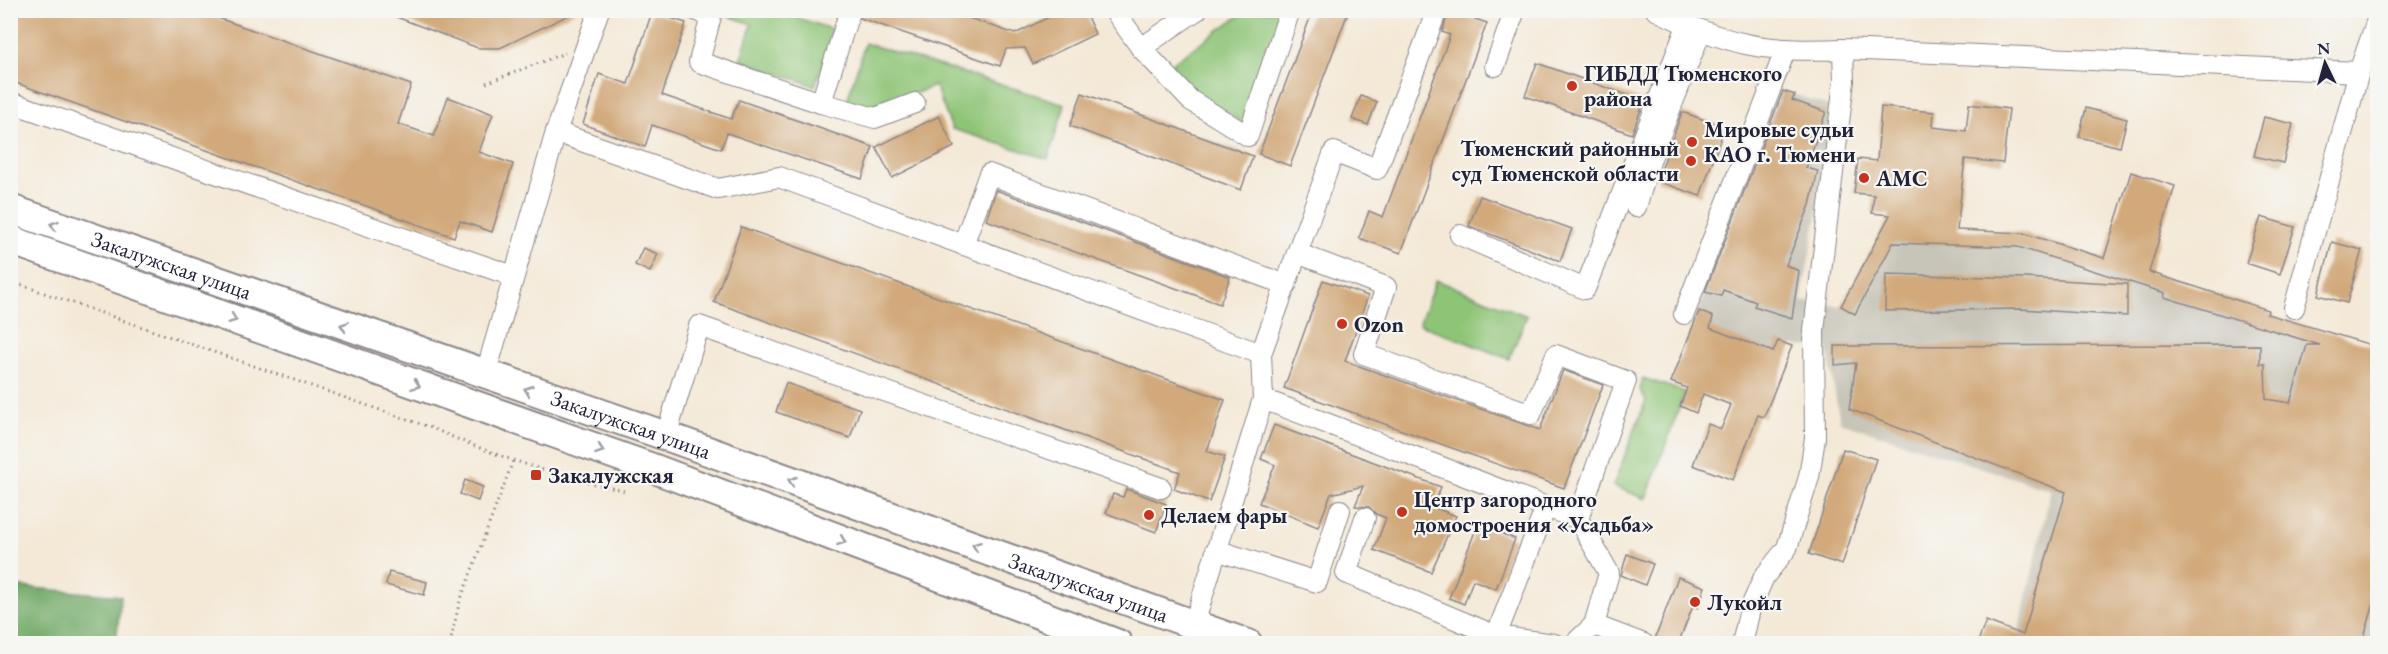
<svg xmlns="http://www.w3.org/2000/svg" width="2388" height="654" viewBox="0 0 2388 654" font-family="'EB Garamond',serif">
	<rect width="100%" height="100%" fill="#f6f6f2"/>
	<filter id="ink" filterUnits="userSpaceOnUse"><feTurbulence type="fractalNoise" baseFrequency=".0167" numOctaves="2"/><feDisplacementMap in="SourceGraphic" scale="12" xChannelSelector="R" yChannelSelector="G"/><feConvolveMatrix kernelMatrix="1 2 1 2 8 2 1 2 1" color-interpolation-filters="sRGB"/></filter>
	<filter id="wash" filterUnits="userSpaceOnUse"><feTurbulence type="fractalNoise" baseFrequency=".008" numOctaves="4" result="noise"/><feDisplacementMap in="SourceGraphic" scale="24" xChannelSelector="R" yChannelSelector="G"/><feGaussianBlur stdDeviation="1.35" result="paint"/><feColorMatrix in="noise" values="0 0 0 0 0 0 0 0 0 0 0 0 0 0 0 0 0 1.4 0 .05"/><feComposite in="paint" operator="in"/></filter>
	<g filter="url(#wash)">
		<rect width="100%" height="100%" fill="#f4e9d7"/>
		<!-- industrial -->
		<polygon fill="#c7c4b8" points="1781,90 1837,109 1801,301 1841,306 1883,228 2018,232 2268,310 2275,317 2377,347 2377,643 2016,643 2051,490 1840,422 1827,347 1792,346 1764,417 1671,382"/>
		<!-- green -->
		<g fill="#8ec476" stroke="#587358" stroke-width="1.5">
			<polygon points="714,11 777,11 834,30 815,86 740,60 752,24"/>
			<polygon points="1246,11 1286,11 1246,125 1195,93 1172,74 1172,63"/>
			<polygon points="865,43 1065,104 1048,159 952,129 935,86 874,109 847,101"/>
			<polygon points="1436,280 1527,316 1509,359 1419,324"/>
			<polygon points="1643,378 1685,392 1646,499 1613,486 1646,400 1640,390"/>
		</g>
		<!-- forest -->
		<polygon fill="#72aa67" stroke="#4a6651" stroke-width="1.5" points="10,586 121,596 116,643 11,643"/>
		<g id="blocks">
			<!-- building -->
			<g fill="#d1a97a">
				<polygon points="10,10 195,10 411,85 398,124 434,136 448,97 493,114 479,152 513,164 492,232 460,221 454,237 10,81"/>
				<polygon points="378,10 579,10 500,48 478,48"/>
				<polygon points="862,10 946,10 1015,34 1063,10 1084,10 1095,34 1033,64 1025,48 1006,49 1000,66 860,18"/>
				<polygon points="1313,10 1349,10 1290,166 1259,154"/>
				<polygon points="1449,10 1487,23 1401,253 1359,238 1369,211 1383,217 1450,35 1442,32"/>
				<polygon points="652,12 686,23 662,95 731,119 739,100 873,147 862,179 727,133 721,149 652,125 645,147 583,124 599,74 628,84"/>
				<polygon points="1537,63 1644,101 1632,134 1525,96"/>
				<polygon points="1783,91 1795,95 1792,100 1826,112 1806,168 1818,171 1810,205 1786,265 1799,271 1792,318 1754,306 1756,302 1723,290 1721,296 1705,292"/>
				<polygon points="1082,93 1253,156 1241,190 1070,126"/>
				<polygon points="1361,96 1377,102 1368,125 1352,119"/>
				<polygon points="1969,104 2009,109 2003,163 1965,159 1957,230 2023,233 2104,258 2131,172 2175,186 2149,272 2268,310 2267,314 2378,347 2378,590 2362,644 1977,644 1986,621 2023,635 2066,492 1849,409 1856,363 1835,365 1835,346 2260,345 2260,364 2265,364 2266,399 2290,403 2307,345 2320,345 2164,297 2165,293 2018,247 1893,243 1855,314 1841,306 1890,215 1872,213 1874,195 1854,193 1858,159 1877,161 1881,107 1934,112 1933,127 1966,131"/>
				<polygon points="2086,108 2127,119 2120,147 2079,137"/>
				<polygon points="1682,112 1725,127 1700,196 1657,181"/>
				<polygon points="939,116 954,147 892,178 876,147"/>
				<polygon points="2264,117 2293,124 2283,163 2254,156"/>
				<polygon points="996,190 1230,277 1220,304 986,220"/>
				<polygon points="1480,196 1572,229 1560,261 1469,226"/>
				<polygon points="2261,217 2295,227 2280,274 2246,263"/>
				<polygon points="741,227 1225,400 1207,451 1225,457 1209,502 1174,489 1180,472 714,302"/>
				<polygon points="2332,242 2362,250 2347,303 2318,295"/>
				<polygon points="643,248 658,254 650,272 635,265"/>
				<polygon points="1886,274 2025,278 2127,284 2127,316 2021,309 1885,311"/>
				<polygon points="1323,280 1368,296 1345,361 1540,430 1563,370 1603,385 1564,488 1284,388"/>
				<polygon points="1699,311 1713,317 1710,328 1773,352 1778,341 1792,346 1764,417 1758,415 1733,480 1693,465 1708,424 1721,429 1731,405 1703,394 1696,413 1680,406 1687,388 1671,382"/>
				<polygon points="786,383 860,409 850,438 776,412"/>
				<polygon points="1274,425 1441,487 1433,507 1456,516 1431,572 1374,550 1386,518 1376,514 1369,507 1355,506 1363,486 1331,494 1318,527 1259,503 1275,465 1261,459"/>
				<polygon points="1843,449 1876,459 1842,565 1809,554"/>
				<polygon points="465,480 483,487 478,501 460,494"/>
				<polygon points="1126,489 1166,504 1156,532 1106,513 1113,494 1123,497"/>
				<polygon points="1478,524 1515,539 1496,589 1473,580 1464,604 1449,598"/>
				<polygon points="1627,554 1653,564 1645,585 1621,575"/>
				<polygon points="389,572 427,582 424,595 386,585"/>
				<polygon points="1678,577 1705,587 1698,608 1693,606 1678,644 1656,644 1655,639"/>
			</g>
		</g>
	</g>
	<g filter="url(#ink)">
		<use href="#blocks" fill-opacity="0" stroke="#8b8689" stroke-width="1.5"/>
		<g fill="none" stroke-linecap="round" stroke-linejoin="round">
			<!-- minor casing -->
			<g stroke="#8b8689" stroke-width="22">
				<g id="minor">
					<polyline points="695,10 711,16 699,62 821,103 850,10"/>
					<polyline points="1114,10 1141,48 1190,100 1248,136 1290,10"/>
					<path d="M1656 10C1727 45 1764 53 1843 49L2359 72"/>
					<polyline points="1141,48 1197,10"/>
					<polyline points="1495,66 1515,10"/>
					<polyline points="10,102 513,276"/>
					<polyline points="821,103 875,118 915,103"/>
					<polyline points="556,132 718,189 779,177 1261,354"/>
					<polyline points="1636,207 1651,158 1701,31"/>
					<polyline points="1460,235 1585,289 1687,26"/>
					<polyline points="963,245 989,174 1286,285"/>
					<polyline points="1297,253 1334,152 1377,169 1437,10"/>
					<polyline points="2294,308 2359,72 2378,17"/>
					<polyline points="1684,314 1785,51"/>
					<polyline points="485,376 556,132 599,10"/>
					<polyline points="1263,399 1578,519"/>
					<polyline points="666,436 699,326 1161,488"/>
					<polyline points="1365,518 1346,573 1496,636 1546,507"/>
					<polyline points="1216,550 1317,582 1340,510"/>
					<polyline points="1194,624 1263,399 1261,354 1297,253 1386,287 1364,354 1531,414 1556,355 1626,381 1578,519 1609,573 1594,625 1574,644"/>
					<polyline points="1594,625 1644,644"/>
					<polyline points="1492,644 1496,636 1554,644"/>
					<polyline points="1742,644 1750,609 1764,577 1787,548 1809,477 1815,438 1814,330 1844,81 1843,49"/>
				</g>
			</g>
			<!-- highway casing -->
			<g stroke="#8b8689" stroke-width="32">
				<g id="highway">
					<path id="s1" d="M10 209 666 436 1248 644"/>
					<polyline points="10,240 655,469 1118,644"/>
				</g>
			</g>
			<!-- path -->
			<g stroke="#8b8689" stroke-width="3" stroke-dasharray="1.5 4.5" stroke-linecap="butt">
				<polyline points="486,83 565,53"/>
				<path d="M10 281 432 428C494 456 557 476 624 491"/>
				<polyline points="450,644 459,604 513,461"/>
			</g>
			<!-- minor -->
			<use href="#minor" stroke="#fff" stroke-width="20"/>
			<!-- highway -->
			<use href="#highway" stroke="#fff" stroke-width="28"/>
		</g>
		<!-- one-way arrows -->
		<defs><path id="oneway-chevron" d="M-2-3.5L2.5 0L-2 3.5" fill="none" stroke-width="1.6" stroke-linecap="round" stroke-linejoin="round" transform="scale(1.5)"/></defs>
		<g stroke="#9c9ca7">
			<use href="#oneway-chevron" transform="translate(54 225) rotate(-161)"/>
			<use href="#oneway-chevron" transform="translate(233 319) rotate(20)"/>
			<use href="#oneway-chevron" transform="translate(344 326) rotate(-161)"/>
			<use href="#oneway-chevron" transform="translate(416 385) rotate(20)"/>
			<use href="#oneway-chevron" transform="translate(528 390) rotate(-161)"/>
			<use href="#oneway-chevron" transform="translate(600 450) rotate(19)"/>
			<use href="#oneway-chevron" transform="translate(792 481) rotate(-160)"/>
			<use href="#oneway-chevron" transform="translate(842 541) rotate(21)"/>
			<use href="#oneway-chevron" transform="translate(976 546) rotate(-160)"/>
		</g>
	</g>
	<!-- markers -->
	<g fill="#c8321e" stroke="#f6f6f2" stroke-width="2">
		<circle cx="1572" cy="86" r="6"/>
		<circle cx="1692" cy="142" r="6"/>
		<circle cx="1691" cy="161" r="6"/>
		<circle cx="1864" cy="178" r="6"/>
		<circle cx="1342" cy="324" r="6"/>
		<rect x="530" y="469" width="12" height="12" rx="3"/>
		<circle cx="1402" cy="512" r="6"/>
		<circle cx="1149" cy="515" r="6"/>
		<circle cx="1695" cy="602" r="6"/>
	</g>
	<g text-anchor="middle" dominant-baseline="central" stroke-width="4.5" stroke-linejoin="round" paint-order="stroke">
		<!-- poi labels -->
		<g font-size="22" font-weight="bold" fill="#22223b" stroke="#f6f6f2" text-anchor="start">
			<text x="1584" y="73">ГИБДД Тюменского<tspan x="1584" dy="25">района</tspan></text>
			<text x="1704" y="129">Мировые судьи<tspan x="1704" dy="25">КАО г. Тюмени</tspan></text>
			<text x="1679" y="148" text-anchor="end">Тюменский районный<tspan x="1679" dy="25">суд Тюменской области</tspan></text>
			<text x="1876" y="178">АМС</text>
			<text x="1354" y="324">Ozon</text>
			<text x="548" y="475">Закалужская</text>
			<text x="1414" y="499">Центр загородного<tspan x="1414" dy="25">домостроения «Усадьба»</tspan></text>
			<text x="1161" y="515">Делаем фары</text>
			<text x="1707" y="602">Лукойл</text>
		</g>
		<!-- street labels -->
		<g font-size="22" fill="#22223b" stroke="#f6f6f2">
			<text stroke="none"><textPath href="#s1" startOffset="171">Закалужская улица</textPath></text>
			<text stroke="none"><textPath href="#s1" startOffset="657">Закалужская улица</textPath></text>
			<text stroke="none"><textPath href="#s1" startOffset="1143">Закалужская улица</textPath></text>
		</g>
	</g>
	<!-- margin -->
	<rect width="2388" height="654" fill="none" stroke="#f6f6f2" stroke-width="36"/>
	<!-- north arrow -->
	<g transform="translate(2325 63) rotate(355)" stroke="#f6f6f2" stroke-width="4.5" paint-order="stroke">
	<path d="M0-4.5L10 22L0 15L-10 22Z" fill="#22223b"/>
	<text y="-9" font-size="16" font-weight="bold" text-anchor="middle" fill="#22223b">N</text>
	</g>
</svg>
